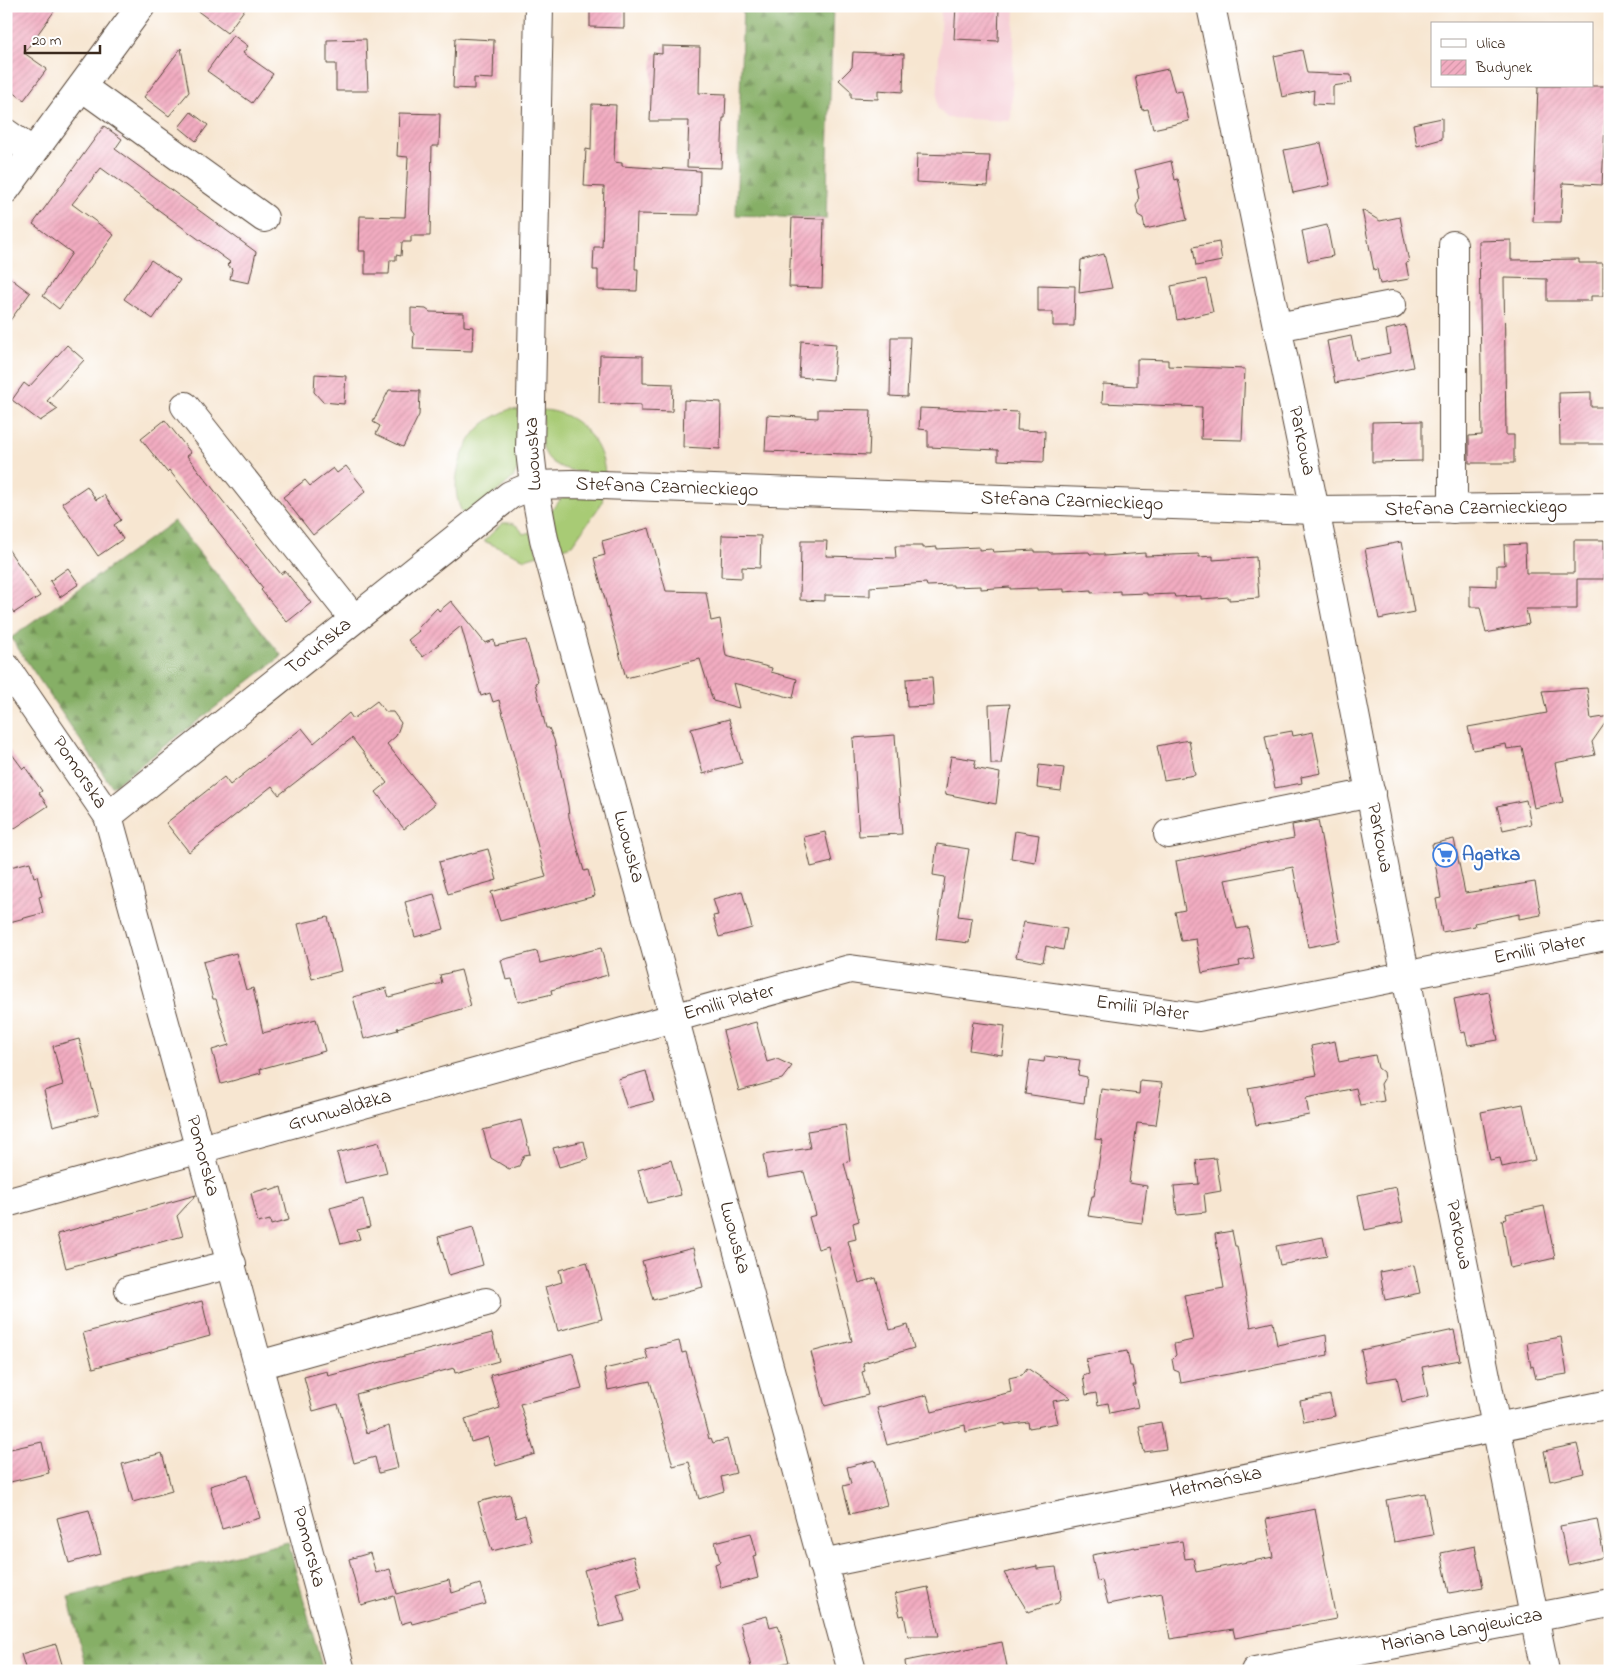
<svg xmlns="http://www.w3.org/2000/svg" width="1616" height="1677" viewBox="0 0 1616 1677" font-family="'Indie Flower',sans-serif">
	<defs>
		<pattern id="forest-firs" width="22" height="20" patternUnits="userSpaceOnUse" patternTransform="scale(1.25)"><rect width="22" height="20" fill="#86af66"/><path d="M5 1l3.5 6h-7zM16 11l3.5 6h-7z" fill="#6f8f53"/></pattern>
		<pattern id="building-hatch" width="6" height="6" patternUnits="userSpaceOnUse" patternTransform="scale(1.25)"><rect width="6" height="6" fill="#f2acc1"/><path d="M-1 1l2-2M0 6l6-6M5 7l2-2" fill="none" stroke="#d094a5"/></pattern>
	</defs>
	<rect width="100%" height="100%" fill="#fff"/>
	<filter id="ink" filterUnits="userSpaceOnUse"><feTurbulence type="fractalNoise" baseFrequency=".02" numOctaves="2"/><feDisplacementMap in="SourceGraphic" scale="10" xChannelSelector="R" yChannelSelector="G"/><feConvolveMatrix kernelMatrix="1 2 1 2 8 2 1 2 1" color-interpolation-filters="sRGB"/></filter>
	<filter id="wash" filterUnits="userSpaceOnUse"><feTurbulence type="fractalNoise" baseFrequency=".0096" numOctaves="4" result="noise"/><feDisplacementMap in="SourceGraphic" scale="20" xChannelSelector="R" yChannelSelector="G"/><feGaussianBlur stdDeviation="1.12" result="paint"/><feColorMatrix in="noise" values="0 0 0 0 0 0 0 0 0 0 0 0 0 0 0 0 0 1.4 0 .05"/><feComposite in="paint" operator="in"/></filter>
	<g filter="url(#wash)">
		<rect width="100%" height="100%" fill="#f7e6d1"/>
		<!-- built -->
		<polygon fill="#f6cfd7" points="941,6 1015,6 1011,121 947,118 937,108"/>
		<!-- grass -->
		<g fill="#a8cb74" stroke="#727a49">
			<path d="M510 409 519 410V467L513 478 466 518C446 493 459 448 480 427 488 419 500 414 510 409Z"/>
			<path d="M543 410C576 411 603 441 605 474 582 472 545 473 542 442 541 431 543 421 543 410Z"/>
			<polygon points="603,496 602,503 572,545 560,549 551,512 553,508 563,497"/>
			<path d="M504 523C514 522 519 526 523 534L530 532 538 555 525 559 484 541 499 526Z"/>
		</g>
		<!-- forest -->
		<g fill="url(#forest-firs)" stroke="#606c42">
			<polygon points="743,6 833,6 826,219 736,215"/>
			<polygon points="174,521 282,656 112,787 11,638"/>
			<polygon points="288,1542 323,1671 87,1671 68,1597"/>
		</g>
		<g id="blocks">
			<!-- building -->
			<g fill="url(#building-hatch)">
				<polygon points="6,6 58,6 24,53 47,69 24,100 6,87"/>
				<polygon points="191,6 247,6 227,33"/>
				<polygon points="590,6 624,6 624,28 590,27"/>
				<polygon points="956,6 999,6 998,41 954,39"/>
				<polygon points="233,35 248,46 243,53 273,74 252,103 207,71"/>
				<polygon points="455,38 494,40 493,79 474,78 474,89 453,88"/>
				<polygon points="366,39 368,91 336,91 336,64 327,64 327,40"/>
				<polygon points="662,46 700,47 699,93 726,94 725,118 723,118 721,168 687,167 689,121 650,121 653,53 662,54"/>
				<polygon points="181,48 189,92 169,116 144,97"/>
				<polygon points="1302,50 1307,73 1351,75 1352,83 1333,86 1333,105 1313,104 1314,90 1282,97 1274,56"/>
				<polygon points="853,52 904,54 903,92 878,90 878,99 851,98 851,91 839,80 852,67"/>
				<polygon points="1168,69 1175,92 1182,91 1189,121 1153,129 1148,109 1142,110 1135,76"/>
				<polygon points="1538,86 1607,86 1602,185 1563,183 1561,222 1533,222"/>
				<polygon points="592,104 616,105 614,162 622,163 622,166 700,171 699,215 637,214 635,269 638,269 637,291 598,290 598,270 593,270 594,247 602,247 604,187 584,186 586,149 591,150"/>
				<polygon points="191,112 208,125 196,141 179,127"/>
				<polygon points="399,113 440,114 439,146 432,146 430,236 411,236 411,242 402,242 401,256 396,255 396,260 390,260 389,274 365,274 365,251 359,251 360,216 405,217 408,157 397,156"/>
				<polygon points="1442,118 1442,139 1417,146 1413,124"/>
				<polygon points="104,126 122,139 115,149 256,252 249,283 230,279 232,269 227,265 230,262 101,168 72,204 114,235 59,309 43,296 72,253 33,224"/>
				<polygon points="1321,143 1330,185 1293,193 1284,150"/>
				<polygon points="917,154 990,156 988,186 916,182"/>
				<polygon points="1171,161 1175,180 1178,179 1187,220 1145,229 1143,218 1138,215 1136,206 1139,200 1137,189 1139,188 1135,170"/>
				<polygon points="1362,210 1380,221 1400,217 1409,262 1406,263 1409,279 1380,284 1377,269 1374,270"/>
				<polygon points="792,218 824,219 822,288 789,287"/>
				<polygon points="1327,225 1333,256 1308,261 1302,231"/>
				<polygon points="1511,240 1511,260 1579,259 1579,263 1603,263 1603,296 1591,296 1591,301 1547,301 1547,279 1504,278 1506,435 1514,435 1514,463 1469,463 1469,436 1482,435 1479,241"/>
				<polygon points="1219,242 1222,261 1196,266 1193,247"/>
				<polygon points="1104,254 1112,288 1079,293 1081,260"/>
				<polygon points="151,260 180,280 153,319 124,299"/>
				<polygon points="6,275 30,293 6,326"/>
				<polygon points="1206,279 1213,312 1177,320 1171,286"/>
				<polygon points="1038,285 1075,286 1074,326 1053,326 1053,312 1038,312"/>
				<polygon points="411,308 426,309 430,312 464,313 464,326 473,327 472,351 413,349 414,334 411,330"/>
				<polygon points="1405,325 1413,367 1335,383 1327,341 1351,336 1356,360 1390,353 1386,330"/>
				<polygon points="891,337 910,337 907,397 890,396"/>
				<polygon points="801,341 836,344 833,380 799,377"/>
				<polygon points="67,345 84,360 47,401 58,409 40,421 12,400 24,383 29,387"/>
				<polygon points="600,355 643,356 643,383 673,384 672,412 641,411 641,405 599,403"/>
				<polygon points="1137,359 1168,360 1168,366 1245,369 1242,440 1201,439 1202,407 1102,403 1103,384 1137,386"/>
				<polygon points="315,374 346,376 344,404 323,402 314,392"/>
				<polygon points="389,390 420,391 419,415 403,447 376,434 380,426 373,422"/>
				<polygon points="1591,392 1591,407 1607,407 1607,444 1560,444 1559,393"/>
				<polygon points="684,400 721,402 720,449 683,447"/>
				<polygon points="920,408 1018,412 1017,430 1045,431 1044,462 998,460 998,450 928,447 928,430 919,429"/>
				<polygon points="818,409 871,410 869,455 765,451 767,415 818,418"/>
				<polygon points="165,420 191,453 187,456 281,574 285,571 311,603 287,622 261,590 263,588 169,470 167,472 141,439"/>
				<polygon points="1422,421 1422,461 1372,462 1372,422"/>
				<polygon points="346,466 366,491 313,535 283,497 305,480 310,486 333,468 337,473"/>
				<polygon points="87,486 96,500 104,495 121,520 114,525 123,539 98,556 62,503"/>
				<polygon points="649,528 666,591 706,592 711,621 720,619 726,656 772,668 771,672 797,679 793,698 733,683 739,708 713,701 700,659 626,678 594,558 605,555 602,541"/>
				<polygon points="722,535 761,536 760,568 742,567 742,578 721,577"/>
				<polygon points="1574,540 1604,540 1604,579 1577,579 1577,609 1526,609 1529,624 1486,633 1480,607 1470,607 1470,585 1497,586 1497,565 1505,565 1504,545 1525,544 1526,573 1574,573"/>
				<polygon points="801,541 827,541 826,556 896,558 895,546 923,546 923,548 937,547 937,549 979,547 979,550 992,549 993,552 1035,550 1035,552 1049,552 1050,553 1089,552 1090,554 1104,554 1104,556 1145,553 1145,556 1199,554 1199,557 1213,556 1213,560 1256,557 1259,598 1229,600 1229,597 1201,599 1201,596 1175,597 1174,594 1147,595 1147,593 1120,594 1120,591 1091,593 1091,590 1064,592 1064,589 1037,590 1037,588 1010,589 1010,587 981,589 981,586 953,587 953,585 927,586 926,583 870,587 870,596 825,595 825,601 800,600"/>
				<polygon points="1401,542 1414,612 1379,619 1365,549"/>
				<polygon points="6,546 40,596 14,613 6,601"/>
				<polygon points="68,568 79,584 60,597 50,581"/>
				<polygon points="451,601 485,643 494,640 495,646 526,640 538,682 535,683 546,728 549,728 554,740 568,806 569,817 584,871 588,870 595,896 500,921 491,892 546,877 499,700 493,702 490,693 481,696 461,626 423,657 408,640 419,631 417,629 437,608 439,611"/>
				<polygon points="932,677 934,706 907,707 906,679"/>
				<polygon points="1587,688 1591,719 1610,716 1592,742 1595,755 1555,763 1563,802 1534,808 1522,747 1507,749 1506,744 1473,750 1468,727 1547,713 1542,691"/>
				<polygon points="377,701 386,712 393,712 401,723 396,736 387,744 435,804 404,829 376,792 387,783 352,738 279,795 272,786 189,852 166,823 224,777 230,785 302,728 314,743 349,713 353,719"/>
				<polygon points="1010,704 1001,764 991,764 989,705"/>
				<polygon points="729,719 742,763 703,774 691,729"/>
				<polygon points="1292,731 1293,736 1313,732 1321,773 1301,777 1302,783 1275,788 1265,736"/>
				<polygon points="895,735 902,834 859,836 853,738"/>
				<polygon points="1189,740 1195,775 1164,780 1157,746"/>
				<polygon points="6,746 23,769 25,767 42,791 39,793 48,806 6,834"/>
				<polygon points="951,756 976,760 974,768 1000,773 996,804 945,794"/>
				<polygon points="1039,765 1064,768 1061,791 1037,788"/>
				<polygon points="1526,800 1531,824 1503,830 1497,806"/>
				<polygon points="1318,820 1340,941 1308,947 1293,867 1225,880 1237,929 1248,927 1254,958 1239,961 1240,966 1202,973 1196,939 1181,941 1175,912 1185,910 1176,861 1294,838 1292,825"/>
				<polygon points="1015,831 1039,835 1035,862 1011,858"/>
				<polygon points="825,832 832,862 811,867 804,837"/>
				<polygon points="1454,839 1465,893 1535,882 1541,915 1519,919 1519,914 1474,923 1475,926 1442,932 1436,899 1441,898 1432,844"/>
				<polygon points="937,844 969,849 958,916 972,918 969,943 936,939 945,877 933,875"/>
				<polygon points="488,849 497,880 448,894 439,862"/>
				<polygon points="30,862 34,877 37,876 42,896 39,897 43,913 6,923 6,868"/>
				<polygon points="742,891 752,928 719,937 713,916 718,915 713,899"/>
				<polygon points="434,894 444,929 415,937 405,902"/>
				<polygon points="328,917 341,971 312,979 298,924"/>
				<polygon points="1024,922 1067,929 1063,950 1046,946 1043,962 1016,957"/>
				<polygon points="601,948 608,975 551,990 552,994 518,1002 512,979 506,980 501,960 537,951 540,963"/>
				<polygon points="236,953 246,990 253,988 263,1033 316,1019 325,1051 260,1069 261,1073 221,1084 212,1050 229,1045 216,999 213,999 203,962"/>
				<polygon points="461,970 471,1006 397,1028 398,1030 364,1039 353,997 386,988 389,997 442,983 440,975"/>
				<polygon points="1489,992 1498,1040 1468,1045 1465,1032 1461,1033 1454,999"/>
				<polygon points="756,1022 767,1062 777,1059 792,1066 782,1079 739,1091 723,1031"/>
				<polygon points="973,1022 1005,1026 1002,1055 969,1050"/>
				<polygon points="79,1039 99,1114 53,1126 44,1091 63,1085 53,1046"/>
				<polygon points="1335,1041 1339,1062 1375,1055 1378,1068 1383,1072 1384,1079 1381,1084 1384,1101 1360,1105 1356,1088 1306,1098 1309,1115 1256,1125 1248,1088 1317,1075 1311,1046"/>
				<polygon points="1045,1056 1080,1060 1078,1075 1087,1077 1084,1103 1025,1094 1030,1060 1044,1062"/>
				<polygon points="646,1071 654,1101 627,1108 618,1079"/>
				<polygon points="1140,1081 1162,1083 1156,1125 1137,1123 1129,1183 1147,1186 1142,1223 1088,1216 1092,1196 1094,1196 1102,1140 1095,1139 1101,1089 1139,1094"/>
				<polygon points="1523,1104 1535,1160 1502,1167 1500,1158 1490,1160 1481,1112"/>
				<polygon points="521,1120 530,1154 524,1155 519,1166 509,1169 491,1158 483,1130"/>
				<polygon points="845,1125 850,1161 844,1163 859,1221 853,1223 856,1239 848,1241 859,1283 876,1278 890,1330 908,1325 914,1348 863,1363 865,1371 862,1372 868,1395 825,1406 811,1352 852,1341 828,1246 818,1249 809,1217 816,1215 804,1172 767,1178 763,1155 810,1148 807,1131"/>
				<polygon points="584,1141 588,1159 559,1167 553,1148"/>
				<polygon points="379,1142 387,1173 345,1183 337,1153"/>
				<polygon points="1216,1158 1221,1191 1204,1194 1206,1212 1177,1215 1174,1186 1199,1184 1196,1160"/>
				<polygon points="671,1160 681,1195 648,1203 638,1170"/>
				<polygon points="281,1187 289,1220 271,1225 270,1220 258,1223 251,1193 269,1188 270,1191"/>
				<polygon points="1396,1187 1403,1222 1365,1230 1358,1195"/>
				<polygon points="196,1195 177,1216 183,1236 66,1268 57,1234"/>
				<polygon points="363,1199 370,1227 357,1230 360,1239 341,1244 330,1208"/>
				<polygon points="1544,1206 1555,1258 1510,1268 1502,1220 1507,1219 1506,1214"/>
				<polygon points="473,1227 483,1265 449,1275 438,1237"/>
				<polygon points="1232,1231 1235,1246 1237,1246 1251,1327 1273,1322 1277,1345 1326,1335 1328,1355 1181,1383 1179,1372 1174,1370 1172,1359 1176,1355 1174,1344 1193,1340 1184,1295 1224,1288 1215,1234"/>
				<polygon points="1323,1237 1327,1256 1280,1265 1276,1246"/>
				<polygon points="693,1248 703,1287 653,1300 642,1261"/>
				<polygon points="587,1262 602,1319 558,1331 545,1287 562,1282 559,1270"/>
				<polygon points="1414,1265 1420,1293 1385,1300 1380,1272"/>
				<polygon points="202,1301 210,1336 93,1368 83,1333"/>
				<polygon points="1454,1330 1460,1360 1422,1367 1428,1396 1402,1402 1397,1377 1367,1382 1361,1350"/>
				<polygon points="492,1333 499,1361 455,1373 454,1368 356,1394 366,1433 389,1426 398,1468 379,1473 375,1457 354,1463 338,1404 313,1411 304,1377 327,1371 328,1376"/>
				<polygon points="1561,1337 1567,1374 1536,1379 1533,1366 1531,1367 1527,1343"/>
				<polygon points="679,1341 682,1353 686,1352 709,1439 711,1438 713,1443 727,1439 736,1473 721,1477 724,1491 699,1499 689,1462 673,1466 650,1381 608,1390 604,1369 648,1359 645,1349"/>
				<polygon points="1127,1351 1130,1366 1132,1366 1136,1385 1133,1385 1138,1407 1110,1413 1108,1403 1098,1405 1096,1393 1086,1395 1083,1376 1089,1374 1086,1359"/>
				<polygon points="573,1353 582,1389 520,1404 535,1454 496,1466 488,1437 471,1442 465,1419 500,1408 490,1375"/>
				<polygon points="1027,1368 1071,1398 1053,1401 1058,1423 1029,1428 1028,1422 1005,1425 1005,1423 966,1432 965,1425 887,1445 877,1408 927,1395 932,1412 988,1398 1011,1392 1009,1378 1022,1375"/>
				<polygon points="1330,1395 1335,1416 1304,1422 1300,1401"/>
				<polygon points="1161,1422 1166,1449 1144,1452 1139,1426"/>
				<polygon points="42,1442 49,1473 6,1483 6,1450"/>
				<polygon points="1577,1444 1584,1473 1550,1481 1544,1451"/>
				<polygon points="162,1453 172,1491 133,1502 122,1464"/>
				<polygon points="875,1460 887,1505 850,1514 843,1486 851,1484 847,1467"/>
				<polygon points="248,1475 260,1518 222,1529 210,1486"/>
				<polygon points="1425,1493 1433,1535 1394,1542 1386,1500"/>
				<polygon points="510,1494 516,1518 525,1515 531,1541 492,1551 478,1502"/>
				<polygon points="1315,1509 1336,1619 1235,1638 1233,1629 1170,1639 1162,1593 1108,1604 1102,1580 1097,1581 1092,1555 1135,1547 1135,1548 1182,1541 1185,1559 1193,1558 1196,1572 1273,1557 1266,1519"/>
				<polygon points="89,1510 101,1554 69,1563 57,1518"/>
				<polygon points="1597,1519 1604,1557 1568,1565 1560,1526"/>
				<polygon points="751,1533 757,1555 753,1556 758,1578 721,1588 715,1564 720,1562 715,1542"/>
				<polygon points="1475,1546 1483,1587 1449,1593 1441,1553"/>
				<polygon points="370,1553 376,1573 390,1569 397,1594 449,1580 452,1593 480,1584 486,1604 412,1624 411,1621 401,1624 394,1596 361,1605 349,1559"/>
				<polygon points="633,1556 642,1587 617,1594 625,1621 600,1627 584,1570"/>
				<polygon points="1037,1566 1037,1569 1056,1567 1061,1596 1058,1603 1028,1612 1004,1573"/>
				<polygon points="928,1587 939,1636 908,1636 904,1615 900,1616 895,1594"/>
				<polygon points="767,1616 770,1627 778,1625 789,1662 752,1671 740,1623"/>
				<polygon points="1002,1642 1008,1671 906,1671 905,1661"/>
				<polygon points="56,1644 64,1671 26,1671 21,1654"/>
			</g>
		</g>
	</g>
	<g filter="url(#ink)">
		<use href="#blocks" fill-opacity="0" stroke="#574639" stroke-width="1"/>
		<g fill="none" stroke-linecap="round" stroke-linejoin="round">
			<!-- minor casing -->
			<g stroke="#574639" stroke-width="30">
				<g id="minor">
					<polyline points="539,6 530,451 534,485 544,539 852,1671"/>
					<polyline points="1211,6 1324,554 1398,937 1545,1671"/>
					<polyline points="82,87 264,218"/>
					<polyline points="6,133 33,152"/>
					<polyline points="6,189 141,6"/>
					<polyline points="1277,327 1392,305"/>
					<polyline points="185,406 354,619"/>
					<polyline points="1453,509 1453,245"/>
					<polyline points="6,667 108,816 200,1150 341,1671"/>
					<polyline points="108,816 510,495 534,485 573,484 1315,510 1610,507"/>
					<polyline points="1168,834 1371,793"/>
					<polyline points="6,1203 850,969 1198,1017 1610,935"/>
					<polyline points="129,1290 232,1264"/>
					<polyline points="259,1365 486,1302"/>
					<polyline points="822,1564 1610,1404"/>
					<polyline points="1255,1671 1610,1603"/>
				</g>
			</g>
			<!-- minor -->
			<use href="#minor" stroke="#fff" stroke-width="28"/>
		</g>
	</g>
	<!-- icons -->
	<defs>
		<g id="supermarket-ring" transform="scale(1.25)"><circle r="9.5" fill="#fff" stroke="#3f7fe0" stroke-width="1.5"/><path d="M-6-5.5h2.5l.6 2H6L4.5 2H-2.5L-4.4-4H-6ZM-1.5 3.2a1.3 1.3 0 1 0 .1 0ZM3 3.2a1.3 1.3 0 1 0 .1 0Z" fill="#3f7fe0"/></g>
	</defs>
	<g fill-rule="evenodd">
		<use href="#supermarket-ring" x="1445" y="855"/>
	</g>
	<g text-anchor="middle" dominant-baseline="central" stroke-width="4.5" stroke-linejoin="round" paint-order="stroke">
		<!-- street labels -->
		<g font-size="20" fill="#3b2a1e" stroke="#fff">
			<text transform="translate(1301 441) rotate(78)">Parkowa</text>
			<text transform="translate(534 454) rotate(-93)">Lwowska</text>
			<text transform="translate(667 488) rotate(2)">Stefana Czarnieckiego</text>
			<text transform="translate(1072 502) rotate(2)">Stefana Czarnieckiego</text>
			<text transform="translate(1476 509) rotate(-1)">Stefana Czarnieckiego</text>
			<text transform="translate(319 647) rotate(-39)">Toruńska</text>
			<text transform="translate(79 773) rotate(56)">Pomorska</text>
			<text transform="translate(1379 838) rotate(79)">Parkowa</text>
			<text transform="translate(628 847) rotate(75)">Lwowska</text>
			<text transform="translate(1540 950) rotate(-11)">Emilii Plater</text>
			<text transform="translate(729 1003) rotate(-15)">Emilii Plater</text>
			<text transform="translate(1142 1009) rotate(8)">Emilii Plater</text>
			<text transform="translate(340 1111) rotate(-16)">Grunwaldzka</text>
			<text transform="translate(202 1156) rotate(75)">Pomorska</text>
			<text transform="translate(1458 1235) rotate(79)">Parkowa</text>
			<text transform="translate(734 1238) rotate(75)">Lwowska</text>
			<text transform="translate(1216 1483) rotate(-12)">Hetmańska</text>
			<text transform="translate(308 1547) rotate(75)">Pomorska</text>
			<text transform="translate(1462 1631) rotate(-11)">Mariana Langiewicza</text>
		</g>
		<!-- shop labels -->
		<g font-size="20" font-weight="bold" fill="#366cbe" stroke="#fff" text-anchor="start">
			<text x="1462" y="855">Agatka</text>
		</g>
	</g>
	<!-- margin -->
	<rect width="1616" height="1677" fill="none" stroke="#fff" stroke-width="25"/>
	<!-- legend -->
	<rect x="1431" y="22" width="162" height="65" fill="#ffffff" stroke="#b1aaa5"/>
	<rect x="1441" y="39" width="25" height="8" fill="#ffffff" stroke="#b1aaa5"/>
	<text x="1476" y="48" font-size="15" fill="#3b2a1e">Ulica</text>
	<rect x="1441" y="60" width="25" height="15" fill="url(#building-hatch)" stroke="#b1aaa5"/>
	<text x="1476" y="72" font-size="15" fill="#3b2a1e">Budynek</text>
	<!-- scale -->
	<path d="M25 45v8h75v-8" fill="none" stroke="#3b2a1e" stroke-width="2.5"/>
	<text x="32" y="45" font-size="15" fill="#3b2a1e" stroke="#ffffff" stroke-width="4" paint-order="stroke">20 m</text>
</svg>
